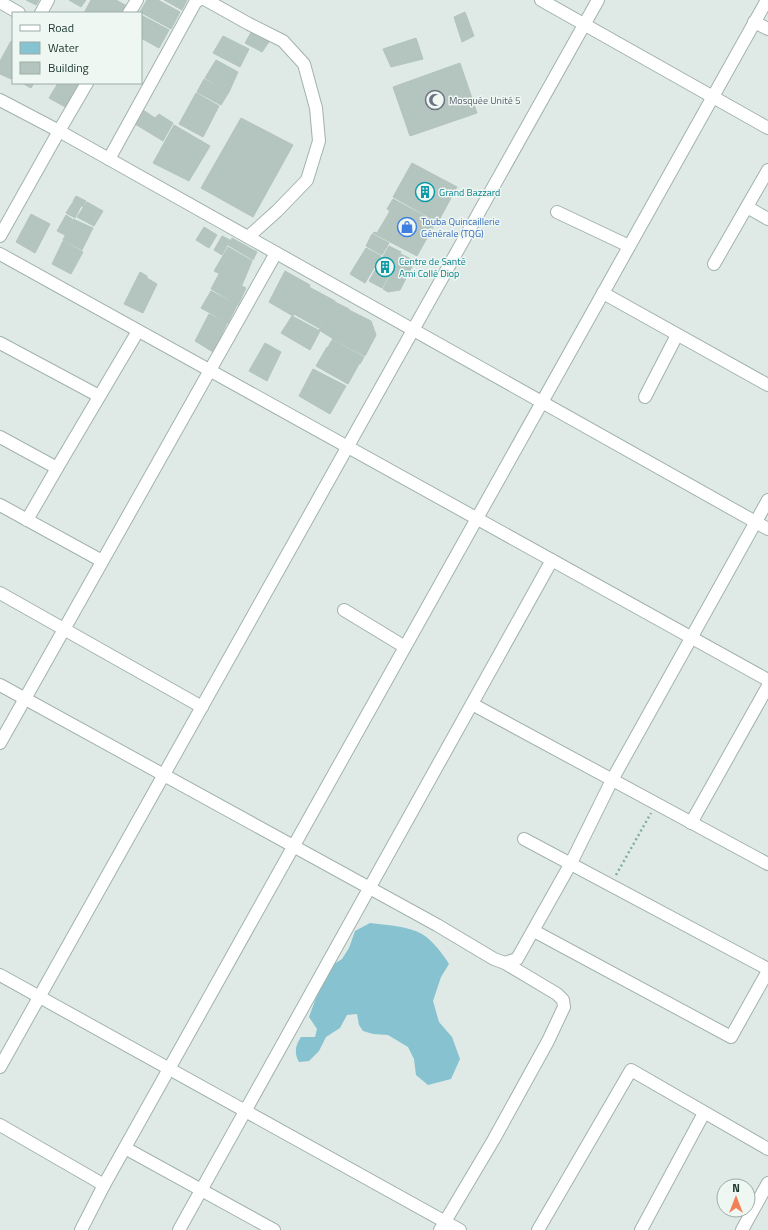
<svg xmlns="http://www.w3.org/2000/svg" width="768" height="1230" viewBox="0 0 768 1230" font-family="'Titillium Web',sans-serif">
	<rect width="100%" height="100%" fill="#dfeae6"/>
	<!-- water -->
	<path fill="#86c2d0" d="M370 923C386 925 408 926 422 934 433 941 442 953 449 964L441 977 433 1001 439 1022 452 1037 460 1059 451 1079 428 1085 416 1075 414 1059 408 1047 388 1035 373 1034 363 1031 359 1025 357 1014 347 1015 340 1028 326 1037 319 1051 309 1061 299 1062C294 1053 295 1046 301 1037H315L317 1029 309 1017 324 976 331 966 342 959 349 948 355 931Z"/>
	<!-- building -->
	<g fill="#b4c5bf" stroke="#b2c4bd">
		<polygon points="26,0 39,0 36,5"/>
		<polygon points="69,0 86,0 81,7"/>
		<polygon points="91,0 116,0 127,6 123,13 84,13"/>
		<polygon points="147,0 158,0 180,12 171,29 140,12"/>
		<polygon points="164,0 187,0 182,10"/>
		<polygon points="465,12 474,36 462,42 454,17"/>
		<polygon points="141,15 169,30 159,48 141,38"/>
		<polygon points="253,29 271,39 262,52 245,43"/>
		<polygon points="223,36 249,49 240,67 213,53"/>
		<polygon points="416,38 423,59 391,67 383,49"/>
		<polygon points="11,41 13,42 13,77 11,79 0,74 0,61"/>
		<polygon points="216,60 238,72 229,92 205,78"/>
		<polygon points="460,63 477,113 410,136 393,87"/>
		<polygon points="204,79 229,92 221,105 197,92"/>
		<polygon points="22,83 34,83 31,88"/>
		<polygon points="58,83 80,83 67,108 49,98"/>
		<polygon points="196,93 219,106 203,137 179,124"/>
		<polygon points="143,110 155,118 159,114 173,123 163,141 135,124"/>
		<polygon points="241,118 293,145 253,217 201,188"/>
		<polygon points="174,125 210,146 189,181 153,163"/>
		<polygon points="412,163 457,187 438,222 393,197"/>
		<polygon points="76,196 86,201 83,207 73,201"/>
		<polygon points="393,199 436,222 417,256 373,233 374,232 377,233 390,211 387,209"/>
		<polygon points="73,202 81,206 75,218 66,213"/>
		<polygon points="87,202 103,211 94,226 77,217"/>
		<polygon points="31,214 50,224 35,253 16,242"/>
		<polygon points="66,215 72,219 65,235 57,231"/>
		<polygon points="73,219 93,228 82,250 63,240"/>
		<polygon points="204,227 217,235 209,248 196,240"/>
		<polygon points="372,234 389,243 382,255 366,246"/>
		<polygon points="222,236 230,240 222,255 214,250"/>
		<polygon points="232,238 257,252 253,260 228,245"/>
		<polygon points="63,241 83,252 71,274 52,264"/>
		<polygon points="389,246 401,252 382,288 369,281"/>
		<polygon points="228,247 252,261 242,285 214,271"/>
		<polygon points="366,248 381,256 365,283 350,274"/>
		<polygon points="401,254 415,261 400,290 388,292 383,289"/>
		<polygon points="285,271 310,285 293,316 269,302"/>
		<polygon points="140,272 147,276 147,278 157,284 143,313 124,304"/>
		<polygon points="219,274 246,288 238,305 211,289"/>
		<polygon points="309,287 335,301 319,328 294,314"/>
		<polygon points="211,291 237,305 228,323 201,308"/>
		<polygon points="335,302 349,309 332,338 319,330"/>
		<polygon points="349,310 371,321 376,335 365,356 332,339"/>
		<polygon points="209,314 227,323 213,352 195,341"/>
		<polygon points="292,316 320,331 310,350 281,333"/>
		<polygon points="332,340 364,357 360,364 328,347"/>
		<polygon points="265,343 281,352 267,381 249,371"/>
		<polygon points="327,347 359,364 348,384 316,366"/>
		<polygon points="313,369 346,386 330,414 299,396"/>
	</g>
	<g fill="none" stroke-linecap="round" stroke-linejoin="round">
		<!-- minor casing -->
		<g stroke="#a2b2ad" stroke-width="14">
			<g id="minor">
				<polyline points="206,0 249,24 283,41 304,64 316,108 319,141 307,180 277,211 248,237"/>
				<polyline points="541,0 768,128"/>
				<polyline points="0,2 19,13"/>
				<polyline points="41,13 48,0"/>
				<polyline points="129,13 137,0"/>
				<polyline points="754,22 768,29"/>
				<polyline points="0,100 59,131 768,529"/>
				<polyline points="109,159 196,1 199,0"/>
				<polyline points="747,207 768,219"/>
				<polyline points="557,212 629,246"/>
				<polyline points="0,236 59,131 87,83"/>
				<polyline points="0,254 768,680"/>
				<polyline points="714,264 768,170"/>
				<polyline points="603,293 768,385"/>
				<polyline points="0,343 99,396"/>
				<polyline points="645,397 677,335"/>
				<polyline points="0,437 57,468"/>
				<polyline points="0,505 102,561"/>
				<polyline points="27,520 57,468 138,331"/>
				<polyline points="0,593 202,707"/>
				<polyline points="344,610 405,647"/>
				<polyline points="0,685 437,925 494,959 505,963 517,959 571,863 612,780 768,500"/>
				<polyline points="472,704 768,864"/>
				<polyline points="0,743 276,253"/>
				<polyline points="691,823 768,686"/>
				<polyline points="524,839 768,969"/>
				<polyline points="534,931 731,1037 768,971"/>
				<polyline points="0,975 460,1230"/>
				<polyline points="0,1067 598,0"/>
				<polyline points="0,1125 104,1185"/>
				<polyline points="125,1148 274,1230"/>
				<polyline points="81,1230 104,1185 767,0"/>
				<polyline points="179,1230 552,560"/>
				<polyline points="440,1230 494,1139 548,1041 564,1007 563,1000 557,994 505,963"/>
				<polyline points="538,1230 631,1070 768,1149"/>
				<polyline points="641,1230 704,1113"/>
				<polyline points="742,1230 768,1183"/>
			</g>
		</g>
		<!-- path -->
		<polyline stroke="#7faea1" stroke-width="2.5" stroke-dasharray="2 3" stroke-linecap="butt" points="616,875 651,813"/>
		<!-- minor -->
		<use href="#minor" stroke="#fff" stroke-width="12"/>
	</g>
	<!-- icons -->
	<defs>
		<g id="mosque-ring" transform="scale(1)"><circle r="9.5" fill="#eff7f3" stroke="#6b7280" stroke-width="1.5"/><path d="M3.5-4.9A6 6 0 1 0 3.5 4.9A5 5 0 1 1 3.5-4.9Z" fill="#6b7280"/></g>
		<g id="building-ring" transform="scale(1)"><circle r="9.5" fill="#eff7f3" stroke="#0f9aa8" stroke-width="1.5"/><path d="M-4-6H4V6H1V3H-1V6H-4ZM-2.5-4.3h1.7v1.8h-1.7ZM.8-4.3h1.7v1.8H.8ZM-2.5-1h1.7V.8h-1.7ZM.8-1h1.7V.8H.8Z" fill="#0f9aa8"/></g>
		<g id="shop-ring" transform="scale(1)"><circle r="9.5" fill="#eff7f3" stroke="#3f7fe0" stroke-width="1.5"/><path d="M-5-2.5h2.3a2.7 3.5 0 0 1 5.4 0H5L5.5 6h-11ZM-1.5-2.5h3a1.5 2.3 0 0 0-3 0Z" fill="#3f7fe0"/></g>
	</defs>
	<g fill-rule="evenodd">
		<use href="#mosque-ring" x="435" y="100"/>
		<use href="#building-ring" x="425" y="192"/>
		<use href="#shop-ring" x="407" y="227"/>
		<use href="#building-ring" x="385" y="267"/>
	</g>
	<g text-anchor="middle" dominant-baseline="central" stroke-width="3" stroke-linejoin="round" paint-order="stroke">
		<!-- worship labels -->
		<g font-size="10" fill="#5b616d" stroke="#eff7f3" text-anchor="start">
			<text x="449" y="100">Mosquée Unité 5</text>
		</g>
		<!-- culture labels -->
		<g font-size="10" fill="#0d838f" stroke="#eff7f3" text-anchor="start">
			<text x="439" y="192">Grand Bazzard</text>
			<text x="399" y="261">Centre de Santé<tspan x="399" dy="12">Ami Collé Diop</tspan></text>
		</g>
		<!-- shop labels -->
		<g font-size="10" fill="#366cbe" stroke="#eff7f3" text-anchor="start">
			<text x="421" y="221">Touba Quincaillerie<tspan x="421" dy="12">Générale (TQG)</tspan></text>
		</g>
	</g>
	<!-- legend -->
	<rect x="12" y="12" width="130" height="72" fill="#eff7f3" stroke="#9caba7"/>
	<rect x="20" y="25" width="20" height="6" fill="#ffffff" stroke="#9caba7"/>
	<text x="48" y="32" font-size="12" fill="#203a34">Road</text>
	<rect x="20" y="42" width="20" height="12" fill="#86c2d0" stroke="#9caba7"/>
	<text x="48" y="52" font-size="12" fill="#203a34">Water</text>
	<rect x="20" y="62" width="20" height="12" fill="#b4c5bf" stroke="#9caba7"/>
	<text x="48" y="72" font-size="12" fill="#203a34">Building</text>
	<!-- north arrow -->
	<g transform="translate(736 1198)"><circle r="19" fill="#eff7f3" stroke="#9caba7"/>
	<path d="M0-3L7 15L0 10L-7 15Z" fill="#f18156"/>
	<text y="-6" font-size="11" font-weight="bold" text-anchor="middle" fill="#203a34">N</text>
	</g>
</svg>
